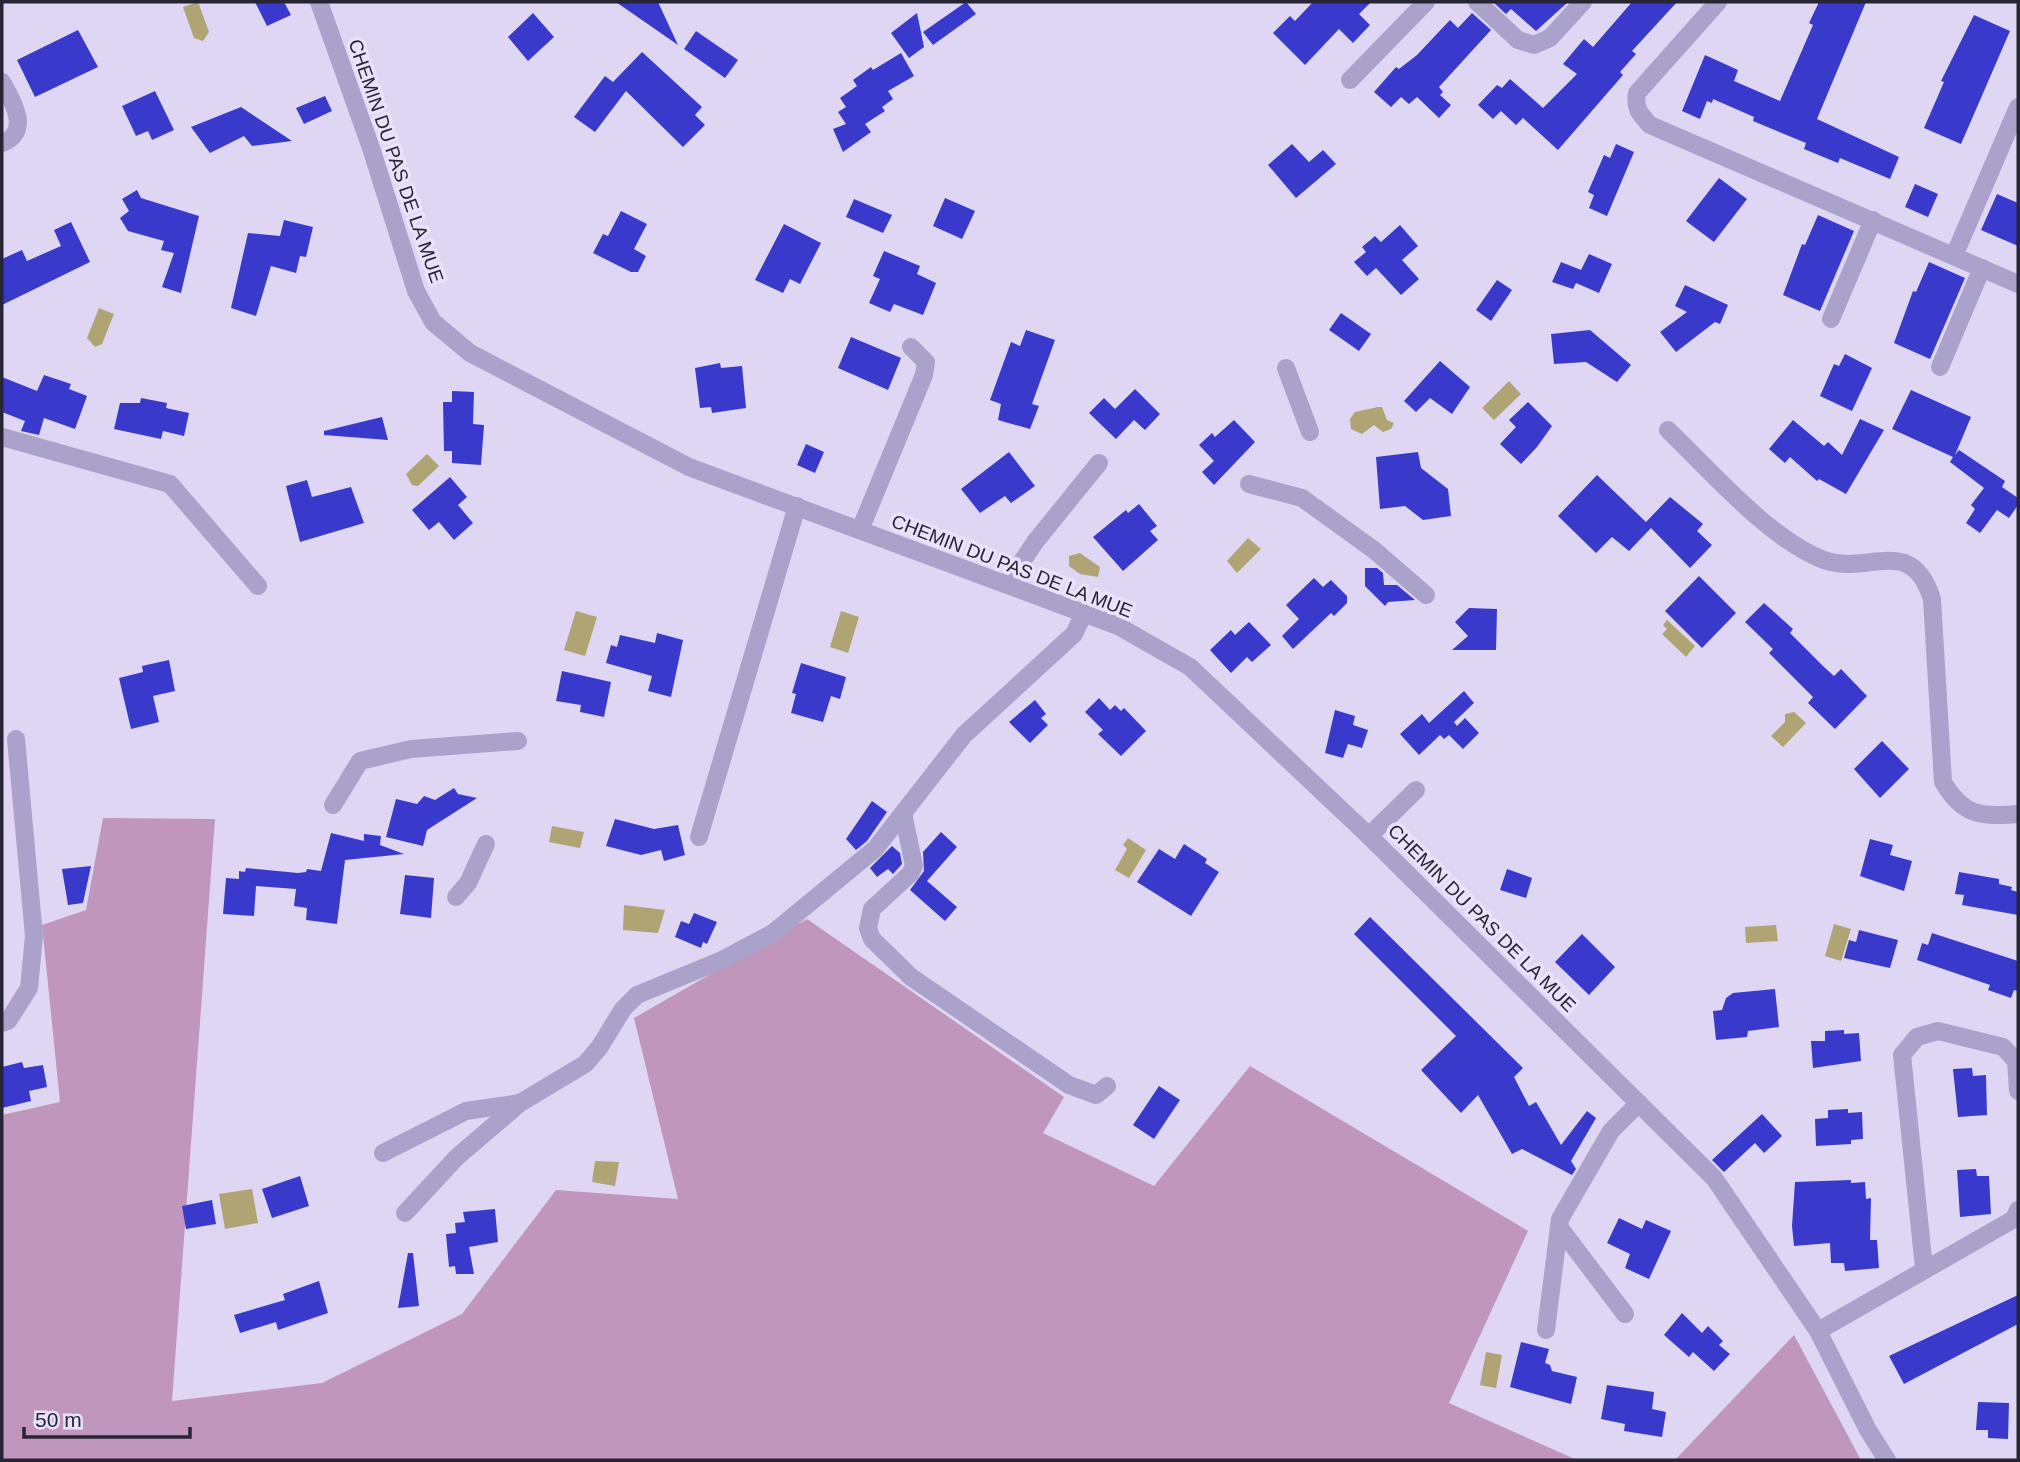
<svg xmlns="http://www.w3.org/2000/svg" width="2020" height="1462" viewBox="0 0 2020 1462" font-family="Arial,sans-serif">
	<rect width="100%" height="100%" fill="#ded6f2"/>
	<!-- green -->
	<g fill="#c196bd">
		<polygon points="103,818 215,819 172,1401 322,1383 462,1314 556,1190 678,1199 634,1018 807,919 1064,1097 1043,1133 1154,1186 1250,1066 1528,1231 1449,1403 1577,1460 2,1460 2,1115 60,1102 42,925 86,910"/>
		<polygon points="1794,1335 1861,1460 1675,1460"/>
	</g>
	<!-- water -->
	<g fill="#b0a474">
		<polygon points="198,2 209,32 203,41 194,38 183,7"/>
		<polygon points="99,308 114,314 102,344 95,347 87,338"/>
		<polygon points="1509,381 1521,394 1494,420 1482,408"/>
		<polygon points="1378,407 1382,407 1387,420 1394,423 1391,429 1383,432 1374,425 1362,434 1351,429 1350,419 1355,412"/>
		<polygon points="427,454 439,466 418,486 412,485 406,474"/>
		<polygon points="1248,538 1261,549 1237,573 1227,561"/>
		<polygon points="1080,553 1100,567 1098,577 1080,574 1069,566 1069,556"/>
		<polygon points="576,611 597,617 585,656 564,650"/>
		<polygon points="841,611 859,617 848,653 830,647"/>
		<polygon points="1667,620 1695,646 1686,657 1662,634 1667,629 1663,625"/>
		<polygon points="1794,712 1806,723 1783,747 1771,736 1785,722 1785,714"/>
		<polygon points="552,826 584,832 580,848 549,842"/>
		<polygon points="1128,838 1146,850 1129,878 1115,870 1127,849 1123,845"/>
		<polygon points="624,905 665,910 658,933 623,930"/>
		<polygon points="1834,924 1851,929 1841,961 1825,956"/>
		<polygon points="1776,925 1778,941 1746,943 1745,927"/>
		<polygon points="595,1161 619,1162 615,1186 592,1182"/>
		<polygon points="252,1189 258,1223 225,1229 219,1194"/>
		<polygon points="1486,1352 1502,1355 1496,1388 1480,1385"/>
	</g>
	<!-- building -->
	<g fill="#393acc">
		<polygon points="255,2 284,2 291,15 267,26"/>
		<polygon points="616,2 658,2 678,45"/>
		<polygon points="966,2 976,14 933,45 923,32"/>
		<polygon points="1313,2 1371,2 1359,14 1370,25 1353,43 1339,29 1305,65 1273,33 1290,16 1295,21"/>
		<polygon points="1493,2 1568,2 1536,31 1511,9 1506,14"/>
		<polygon points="1632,2 1677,2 1632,51 1636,54 1620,72 1623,75 1558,150 1523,118 1516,125 1501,111 1493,119 1478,105 1497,85 1502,88 1510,79 1543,108 1577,74 1563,64 1584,39 1593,47"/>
		<polygon points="1819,2 1866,2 1817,119 1899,157 1890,179 1840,158 1838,163 1804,149 1806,143 1753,121 1754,117 1713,99 1712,103 1707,101 1700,119 1682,111 1705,55 1738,70 1734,81 1780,101 1813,25 1809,23"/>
		<polygon points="533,13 554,37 528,61 508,37"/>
		<polygon points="917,13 924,47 909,58 891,33"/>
		<polygon points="1472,13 1491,30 1439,87 1443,92 1440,95 1451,105 1439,118 1417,97 1409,104 1401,97 1391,107 1374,92 1396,67 1399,69 1417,55 1450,20 1458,28"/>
		<polygon points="1974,15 2010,31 1961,144 1924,128 1944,82 1941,81"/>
		<polygon points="78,30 98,67 35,97 17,60"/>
		<polygon points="696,31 738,60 725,78 684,49"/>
		<polygon points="642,52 702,107 695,115 705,125 683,147 626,91 595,132 574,117 605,76 613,82"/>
		<polygon points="901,53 914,76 888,91 893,99 882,107 885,111 865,124 871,132 843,152 833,129 846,124 838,112 846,107 840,98 857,86 853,80 871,67 873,70"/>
		<polygon points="155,91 174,130 152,140 148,131 136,136 122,106"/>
		<polygon points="325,96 332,111 304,124 296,108"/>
		<polygon points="241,107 292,141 252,146 244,136 210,153 191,127"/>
		<polygon points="1292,144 1309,162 1323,150 1336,164 1296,198 1268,165"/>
		<polygon points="1616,144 1634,152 1607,216 1589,208 1594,195 1588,192 1604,155 1610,158"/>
		<polygon points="1719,178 1747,199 1714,242 1686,221"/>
		<polygon points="1915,184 1938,194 1928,217 1905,207"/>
		<polygon points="137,190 141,198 199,216 181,293 162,287 174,253 161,250 164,241 128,231 120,218 129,211 122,199"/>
		<polygon points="1997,194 2018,203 2018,246 1981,230"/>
		<polygon points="945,198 975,211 962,239 933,226"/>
		<polygon points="854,199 892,215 883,233 846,217"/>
		<polygon points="621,211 647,224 634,249 646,256 638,272 631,272 593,253 603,234 608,236"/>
		<polygon points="1818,215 1854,231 1820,311 1783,295 1802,244 1805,245"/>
		<polygon points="284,220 313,227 306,257 300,256 296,273 271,266 256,316 231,308 248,233 280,236"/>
		<polygon points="71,222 90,262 2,305 2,259 22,250 27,261 61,246 54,230"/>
		<polygon points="784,224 821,243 800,284 790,279 783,293 755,280"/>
		<polygon points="1400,225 1418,246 1402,260 1419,279 1401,295 1376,268 1367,276 1354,262 1366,252 1362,247 1375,236 1381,242"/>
		<polygon points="884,251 920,266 917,274 936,283 923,315 894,304 890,312 869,303 880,279 873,276"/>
		<polygon points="1589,254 1612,264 1599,293 1576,283 1573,289 1552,282 1561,262 1581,270"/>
		<polygon points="1929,262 1965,278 1930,359 1894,343 1913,291 1916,292"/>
		<polygon points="1497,280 1512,290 1491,321 1476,310"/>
		<polygon points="1685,285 1728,305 1720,324 1715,322 1676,352 1660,332 1687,312 1675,306"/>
		<polygon points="1341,313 1371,334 1359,351 1329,330"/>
		<polygon points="1026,330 1055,340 1032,404 1039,406 1030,429 998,420 1001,404 990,400 1011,342 1020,346"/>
		<polygon points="1590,330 1631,365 1617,382 1586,362 1554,364 1551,334"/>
		<polygon points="851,337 901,358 888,390 838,368"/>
		<polygon points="1845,354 1872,368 1852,411 1820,396 1834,364 1839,366"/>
		<polygon points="1440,361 1470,387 1452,414 1430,398 1416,412 1404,401"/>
		<polygon points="720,363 721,368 742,366 746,408 712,413 711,407 700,408 695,368"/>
		<polygon points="44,375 71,384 69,389 87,396 75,429 44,418 39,435 21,431 25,421 2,412 2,377 37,391"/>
		<polygon points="1135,389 1160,414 1145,430 1134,420 1116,439 1089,413 1104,398 1115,409"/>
		<polygon points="1911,390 1971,417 1955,455 1959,450 2005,481 2002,487 2018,498 2018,505 2009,518 1997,510 1980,533 1966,523 1975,509 1971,505 1984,488 1950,462 1953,457 1892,429"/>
		<polygon points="452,391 474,392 473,424 484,425 481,465 452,463 452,451 444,451 443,402 452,402"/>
		<polygon points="141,398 167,403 166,408 189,413 184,436 163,431 161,439 114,429 120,403 140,403"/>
		<polygon points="1528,402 1552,426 1537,447 1521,464 1500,444 1516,427 1509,420"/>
		<polygon points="382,417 388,440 324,435 324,431"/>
		<polygon points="1860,419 1884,430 1846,494 1819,479 1817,481 1790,457 1785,463 1769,449 1793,420 1824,446 1828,442 1842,455"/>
		<polygon points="1234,420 1255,442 1214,485 1202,472 1214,461 1199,445 1212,433 1215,437"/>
		<polygon points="806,444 824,452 815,473 797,465"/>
		<polygon points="1009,452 1035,486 1011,503 1005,496 980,513 961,489"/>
		<polygon points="1418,452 1421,468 1448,489 1451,516 1423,520 1405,506 1380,509 1376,457"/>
		<polygon points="1597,475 1646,522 1670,497 1703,524 1697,531 1712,545 1690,568 1651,528 1629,551 1612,537 1596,553 1558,516"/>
		<polygon points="450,477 467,497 458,505 473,523 454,540 439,522 429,530 412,510"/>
		<polygon points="307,480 312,497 351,487 364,523 300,542 286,486"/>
		<polygon points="1139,504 1157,526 1150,531 1158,540 1123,571 1093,537 1126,510 1128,513"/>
		<polygon points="1365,568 1377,568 1383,573 1384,585 1397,585 1415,600 1388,602 1385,606 1365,586"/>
		<polygon points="1699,576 1736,613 1702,648 1665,611"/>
		<polygon points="1314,578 1323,587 1331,580 1347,596 1347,603 1334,616 1331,613 1293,649 1282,636 1299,619 1286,605"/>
		<polygon points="1764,603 1793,629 1790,633 1824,667 1834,676 1841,669 1867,696 1835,729 1808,703 1813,697 1769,653 1773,649 1745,622"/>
		<polygon points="1469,608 1497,609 1496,650 1452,650 1468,636 1455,622"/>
		<polygon points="1249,622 1271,645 1252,662 1247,657 1231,673 1210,650 1231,630 1235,635"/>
		<polygon points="657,633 683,640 671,697 648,691 652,676 606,663 611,645 617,647 620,635 655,643"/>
		<polygon points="169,660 175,691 153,696 159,722 131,729 119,678 143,672 142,666"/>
		<polygon points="801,663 846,677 840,699 831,696 823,722 791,713 796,694 792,693"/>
		<polygon points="562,671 611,682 604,717 580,712 581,705 556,701"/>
		<polygon points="1464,691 1474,703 1454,722 1457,726 1465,718 1479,733 1463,749 1449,735 1444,739 1440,735 1419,755 1400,734 1422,714 1429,723"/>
		<polygon points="1099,698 1110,710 1115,705 1121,711 1124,708 1146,731 1121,756 1098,734 1103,730 1085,712"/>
		<polygon points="1035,700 1046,714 1041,718 1048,725 1030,743 1009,722"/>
		<polygon points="1335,710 1355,716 1353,725 1368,730 1362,748 1348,744 1343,758 1325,753"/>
		<polygon points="1882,741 1909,769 1880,798 1854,769"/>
		<polygon points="454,788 458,794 477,798 427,830 423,846 386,837 396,799 417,804 424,796 435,800"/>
		<polygon points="872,801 887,812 867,841 856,850 846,839"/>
		<polygon points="615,819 654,829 678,825 685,855 664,861 661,850 641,855 606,846"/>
		<polygon points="941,832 957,847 927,881 957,907 945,921 910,890 924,871 923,852"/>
		<polygon points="331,833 364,841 364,834 381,836 380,845 404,854 345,860 337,924 306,920 307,908 294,906 296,889 256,886 254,916 223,914 226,878 239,879 239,871 245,872 246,868 298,873 306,872 307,869 321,871"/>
		<polygon points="1870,839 1893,845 1890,855 1912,861 1904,891 1860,876"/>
		<polygon points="1184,844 1207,859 1205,863 1219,872 1191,916 1137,882 1159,849 1175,859"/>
		<polygon points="892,846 900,853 902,864 893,874 888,869 877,877 870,868"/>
		<polygon points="91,866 83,903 68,905 62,869"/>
		<polygon points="1507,869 1532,878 1526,898 1500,890"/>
		<polygon points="1959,872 1999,879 1999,884 2012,887 2011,890 2018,892 2018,915 1962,905 1964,895 1955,894"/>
		<polygon points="405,875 434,878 431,918 400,914"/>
		<polygon points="694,913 717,922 707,944 703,942 701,948 675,937 681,921 689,924"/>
		<polygon points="1370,917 1523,1068 1514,1077 1529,1106 1536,1102 1561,1145 1587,1111 1596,1118 1571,1161 1576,1169 1572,1175 1522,1149 1512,1154 1478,1095 1461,1113 1421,1070 1456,1036 1354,934"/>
		<polygon points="1859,930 1898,940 1890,968 1844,958 1849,940 1856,942"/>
		<polygon points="1932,933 2018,961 2018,991 2014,990 2011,998 1988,990 1990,985 1917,960 1922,943 1928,945"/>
		<polygon points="1582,934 1615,967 1589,995 1555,962"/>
		<polygon points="1775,989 1779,1027 1748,1031 1747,1037 1716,1040 1713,1011 1722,1010 1726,998 1733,993"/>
		<polygon points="1844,1030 1844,1034 1859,1033 1861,1061 1813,1068 1811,1041 1825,1041 1825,1031"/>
		<polygon points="22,1062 24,1068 43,1065 47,1087 29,1091 31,1101 2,1108 2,1067"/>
		<polygon points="1972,1068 1973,1076 1986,1075 1987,1115 1958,1117 1953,1069"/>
		<polygon points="1159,1086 1180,1100 1154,1139 1133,1125"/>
		<polygon points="1848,1109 1848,1113 1862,1112 1863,1139 1851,1140 1851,1144 1816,1146 1815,1119 1828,1118 1828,1110"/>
		<polygon points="1762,1114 1782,1136 1764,1153 1755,1143 1724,1172 1712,1160"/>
		<polygon points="1976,1169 1977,1176 1989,1176 1991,1214 1960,1217 1957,1170"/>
		<polygon points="300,1176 309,1206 272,1218 262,1189"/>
		<polygon points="1851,1180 1851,1183 1865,1182 1866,1199 1871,1198 1870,1240 1877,1240 1879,1268 1845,1271 1844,1263 1831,1263 1830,1243 1794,1246 1792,1226 1795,1182"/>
		<polygon points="212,1200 216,1224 186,1229 182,1206"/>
		<polygon points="495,1209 498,1242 469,1247 474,1274 456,1274 455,1266 449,1267 446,1234 456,1233 455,1223 465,1222 463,1212"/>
		<polygon points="1619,1218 1642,1229 1646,1220 1671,1231 1649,1279 1625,1268 1630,1254 1607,1243"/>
		<polygon points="408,1253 413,1253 419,1306 398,1308"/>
		<polygon points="319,1281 328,1313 278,1330 276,1322 240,1333 234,1315 285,1300 283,1294"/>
		<polygon points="2018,1295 2018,1324 1904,1384 1889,1356"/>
		<polygon points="1682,1313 1702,1333 1708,1326 1723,1341 1719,1345 1730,1354 1714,1371 1693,1352 1689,1357 1664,1335"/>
		<polygon points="1521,1342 1549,1349 1545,1363 1550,1365 1552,1371 1577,1377 1571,1404 1510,1387"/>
		<polygon points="1607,1385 1654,1392 1652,1409 1666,1412 1662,1437 1624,1431 1625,1424 1601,1419"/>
		<polygon points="1978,1402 2009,1403 2008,1439 1988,1438 1988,1430 1976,1430"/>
	</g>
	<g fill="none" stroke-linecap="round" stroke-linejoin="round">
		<!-- minor -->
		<g stroke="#aaa2ca" stroke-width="18">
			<polyline points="319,2 371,148 416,291 433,322 470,353 689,467 1118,626 1190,667 1369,836 1714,1178 1818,1331 1868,1430 1887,1460"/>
			<polyline points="1477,2 1518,40 1534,45 1550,38 1583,2"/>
			<path d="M1718 2 1637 93C1634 108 1640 114 1650 125L2018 284"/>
			<polyline points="1350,80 1426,2"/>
			<path d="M2 82C12 100 32 132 2 143"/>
			<polyline points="1954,256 2018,107"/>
			<polyline points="1831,319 1873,220"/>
			<polyline points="1940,367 1982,268"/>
			<polyline points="1286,368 1310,432"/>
			<path d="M1668 430C1711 471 1770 540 1824 560 1869 576 1911 533 1932 599L1943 782C1963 816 1981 817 2018 814"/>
			<polyline points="2,437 170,484 258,586"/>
			<polyline points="1249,484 1302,498 1374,550 1426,595"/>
			<polyline points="860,530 924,375 926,362 911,347"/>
			<polyline points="1007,584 1035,542 1099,463"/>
			<polyline points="333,805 360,761 411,749 518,741"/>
			<polyline points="903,813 914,866 910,874 872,909 868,928 872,939 911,977 1069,1085 1096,1095 1107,1086"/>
			<polyline points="1369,836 1416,790"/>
			<polyline points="699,837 797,506"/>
			<polyline points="456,897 468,883 486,844"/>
			<polyline points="2,1023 8,1021 29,988 34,936 16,739"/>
			<polyline points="383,1153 466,1111 520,1103"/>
			<polyline points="405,1213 457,1157 520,1103 585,1064 599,1048 623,1009 637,995 722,960 773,933 875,849 964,735 1074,634 1084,613"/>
			<polyline points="1559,1227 1625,1314"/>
			<polyline points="1924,1268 1902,1055 1917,1037 1938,1031 2003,1047 2016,1061 2018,1091"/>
			<polyline points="1546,1330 1560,1219 1611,1131 1639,1103"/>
			<polyline points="1818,1331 2014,1219 2018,1210"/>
		</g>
	</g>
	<g text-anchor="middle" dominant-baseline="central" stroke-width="7" stroke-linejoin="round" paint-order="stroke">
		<!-- street labels -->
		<g font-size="19" fill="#262534" stroke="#e9e2fa">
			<text transform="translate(396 161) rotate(71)">CHEMIN DU PAS DE LA MUE</text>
			<text transform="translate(1012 566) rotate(21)">CHEMIN DU PAS DE LA MUE</text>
			<text transform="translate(1482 918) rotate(45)">CHEMIN DU PAS DE LA MUE</text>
		</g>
	</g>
	<!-- border -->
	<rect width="2020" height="1462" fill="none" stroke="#262534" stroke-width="7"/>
	<!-- scale -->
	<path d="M24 1427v10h166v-10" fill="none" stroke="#262534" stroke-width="3.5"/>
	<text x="35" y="1427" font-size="21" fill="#262534" stroke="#e9e2fa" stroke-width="5" paint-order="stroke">50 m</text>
</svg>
